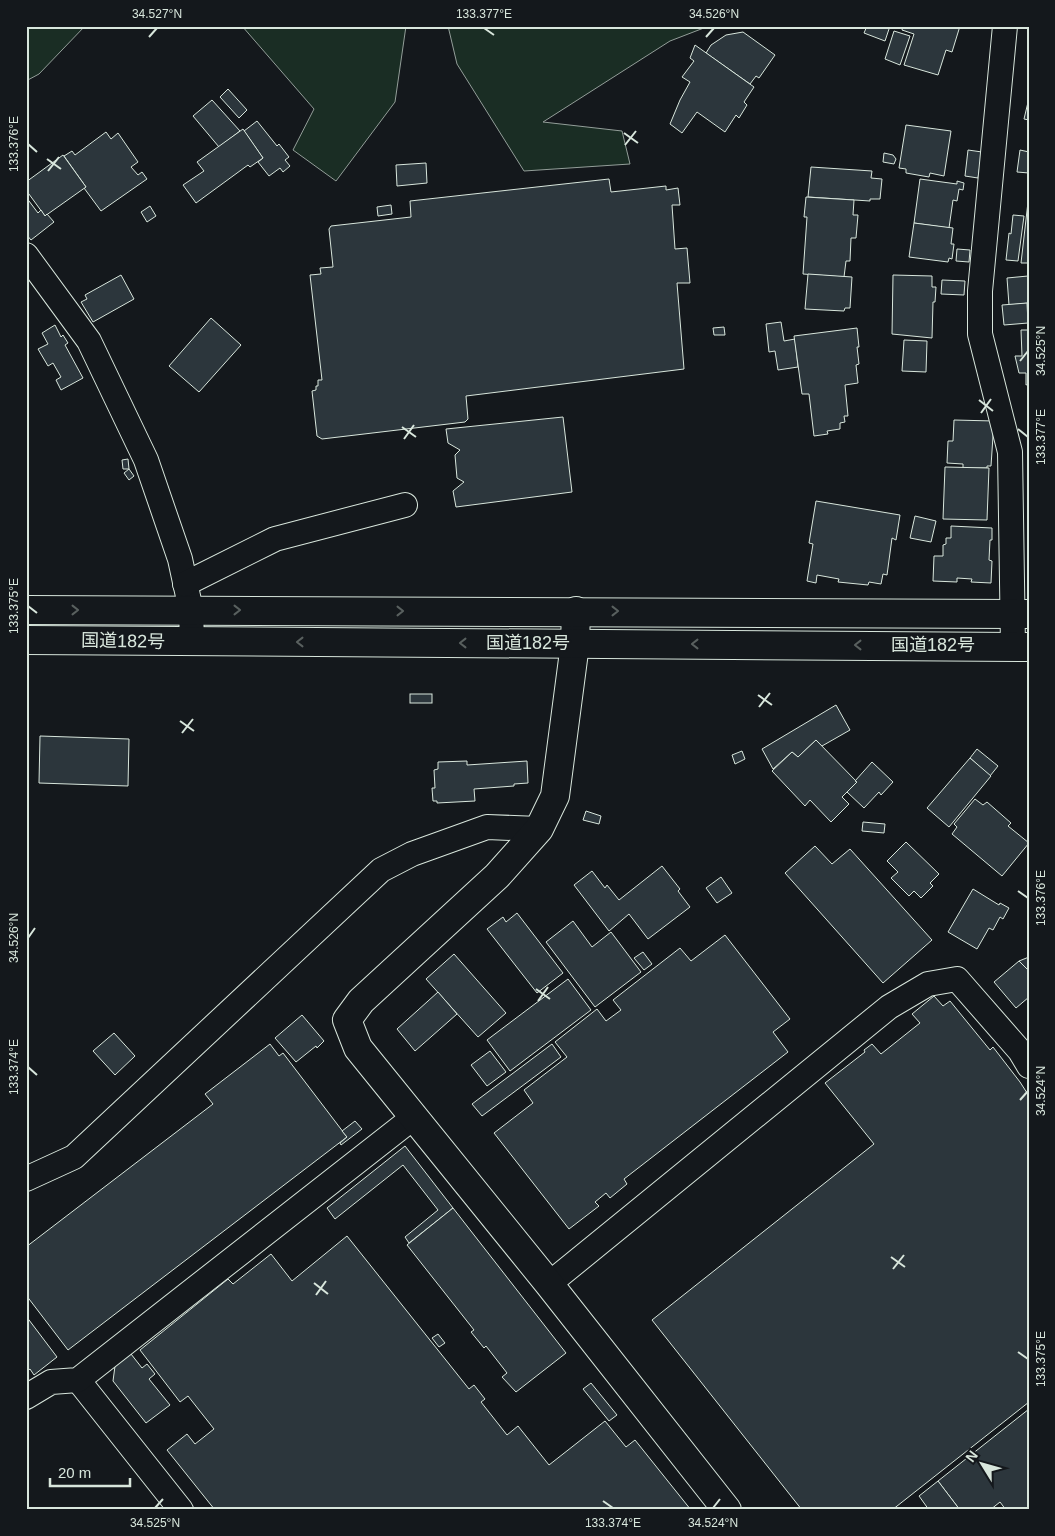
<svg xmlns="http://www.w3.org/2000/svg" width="1055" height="1536" viewBox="0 0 1055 1536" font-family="Arial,'Noto Sans JP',sans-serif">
	<rect width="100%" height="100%" fill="#14181c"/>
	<!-- green -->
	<g fill="#1a2d24" stroke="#939e99">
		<polygon points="26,26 85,26 39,74 26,81"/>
		<polygon points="242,26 406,26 395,102 336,181 293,150 314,109"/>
		<polygon points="448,26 709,26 670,41 543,122 622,131 630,164 524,171 457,64"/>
	</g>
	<!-- building -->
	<g fill="#2c363c" stroke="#d8e6dc">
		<polygon points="867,26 890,26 885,41 864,33"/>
		<polygon points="903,26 960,26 952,52 946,50 938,75 904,65 914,34 902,30"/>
		<polygon points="894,31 910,36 900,65 885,59"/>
		<polygon points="743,32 775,55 759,78 756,76 750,84 706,53 711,45 726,35"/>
		<polygon points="695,45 754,87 744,102 747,105 739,118 736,115 725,132 697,112 682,133 670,124 680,100 690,82 682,77 694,61 690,58"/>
		<polygon points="228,89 247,110 239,118 220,97"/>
		<polygon points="1029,98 1029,120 1024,119"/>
		<polygon points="212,100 240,131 219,147 193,116"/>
		<polygon points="257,121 277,146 279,144 289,157 285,160 290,166 283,172 280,168 269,176 258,162 263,158 244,131"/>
		<polygon points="906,125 951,131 944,176 930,173 929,177 906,173 906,169 899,168"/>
		<polygon points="243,129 263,158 250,167 248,165 196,203 183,185 204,171 197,162"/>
		<polygon points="106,132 111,139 118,133 138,162 131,167 138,175 142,172 147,179 101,211 84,188 86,187 64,156 72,151 75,155"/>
		<polygon points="968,150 982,152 978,178 965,176"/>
		<polygon points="1020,150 1029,152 1029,173 1017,172"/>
		<polygon points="884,153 893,155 896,159 894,164 883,162"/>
		<polygon points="63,155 86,187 45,216 26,190 26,182"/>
		<polygon points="426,163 427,183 397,186 396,165"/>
		<polygon points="811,167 872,171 871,178 882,179 880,199 870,199 870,201 808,197"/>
		<polygon points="609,179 611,192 666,186 666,190 678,188 680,205 672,205 675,249 687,248 690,283 677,283 684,369 466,396 468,419 465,422 322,439 317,436 312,391 316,390 316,386 318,386 318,380 322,380 310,275 321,274 320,268 333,267 329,229 331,226 411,217 410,201"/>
		<polygon points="920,179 957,184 957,181 964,183 963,190 959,189 957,201 953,200 949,228 914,223"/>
		<polygon points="26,197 38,213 41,210 45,216 47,214 54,222 31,240 26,234"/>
		<polygon points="806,197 854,200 853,215 858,215 856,238 851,238 850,261 846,261 844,277 803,274 807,217 804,217"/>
		<polygon points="1028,202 1029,202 1029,263 1021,263"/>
		<polygon points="391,205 392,214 378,216 377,207"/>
		<polygon points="150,206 156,216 147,222 141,212"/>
		<polygon points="1013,215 1024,216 1018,261 1006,260 1009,233 1011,234"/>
		<polygon points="914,223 953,228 951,244 954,244 952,259 949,258 948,262 909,257"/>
		<polygon points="957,249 970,250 969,262 956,261"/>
		<polygon points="808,274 852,277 850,308 845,308 844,311 805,309"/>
		<polygon points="121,275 134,299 93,322 81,302 87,299 85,295"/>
		<polygon points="893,275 932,276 932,287 936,287 935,302 933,302 932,338 892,334"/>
		<polygon points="1028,276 1029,303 1009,305 1007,278"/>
		<polygon points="942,280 965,281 964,295 941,294"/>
		<polygon points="1027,303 1028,323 1004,325 1002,305"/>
		<polygon points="211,318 241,345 199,392 169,366"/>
		<polygon points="781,322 784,341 795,339 798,367 778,370 775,351 769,352 766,324"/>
		<polygon points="55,325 61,337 63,335 68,343 65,345 83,378 61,390 56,380 61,377 53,363 48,366 38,349 48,344 42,333"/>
		<polygon points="724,327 725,335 714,335 713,328"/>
		<polygon points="857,328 859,347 857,347 859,364 856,365 858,383 845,385 848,416 844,416 845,422 840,423 840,429 827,431 828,434 814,436 809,394 802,394 794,336"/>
		<polygon points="1021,330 1029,330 1029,384 1026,385 1026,373 1019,373 1015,356 1022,356"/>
		<polygon points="904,340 927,341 926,372 902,371"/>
		<polygon points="563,417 572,492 456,507 453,491 464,482 457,478 455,455 460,450 448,443 446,429"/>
		<polygon points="954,420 994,421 991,466 987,466 987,468 963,468 963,464 947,463 948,441 953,441"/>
		<polygon points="128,459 129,469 123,469 122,460"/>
		<polygon points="945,467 989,468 987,520 943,519"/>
		<polygon points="129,469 134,476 129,480 124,473"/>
		<polygon points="816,501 900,515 896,540 892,538 887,575 883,574 881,584 869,582 868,585 838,582 839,579 817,575 816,583 807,581 813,544 809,543"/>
		<polygon points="915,516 936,521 931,542 910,538"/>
		<polygon points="951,526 992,528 992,540 990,540 989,560 992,561 991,583 971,582 972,579 957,578 957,582 933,581 934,556 943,556 943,545 946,544 946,538 951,538"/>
		<rect x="410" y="694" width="22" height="9"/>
		<polygon points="836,705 850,730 822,746 816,740 798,757 792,752 773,769 762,749"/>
		<polygon points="40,736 129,739 128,786 39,783"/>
		<polygon points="816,740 857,782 842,797 849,804 831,822 810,800 805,806 772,771 792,752 798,757"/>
		<polygon points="977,749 998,766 990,776 970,758"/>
		<polygon points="742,751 745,759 735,764 732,755"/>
		<polygon points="970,758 991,776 949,827 927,808"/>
		<polygon points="467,761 467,765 527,761 528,783 514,784 514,786 474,789 475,801 437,803 437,801 433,801 432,788 435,788 434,770 438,769 438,762"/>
		<polygon points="872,762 893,782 881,795 879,792 864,808 847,792 857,782 855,781"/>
		<polygon points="975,799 983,805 987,802 1011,823 1008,826 1029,843 1002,876 952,834 957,827 954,824"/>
		<polygon points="586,811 601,816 599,824 583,820"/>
		<polygon points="863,822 885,824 884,833 862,831"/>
		<polygon points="906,842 939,874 930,883 933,886 921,898 914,891 909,896 891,878 898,872 887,861"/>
		<polygon points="815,846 832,864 850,849 932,940 883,983 785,873"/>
		<polygon points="662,866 680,889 678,891 690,907 648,939 629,914 609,931 574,885 592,871 605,888 607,885 619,900"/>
		<polygon points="721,877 732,893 717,903 706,888"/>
		<polygon points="973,889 999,905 1000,903 1009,908 1003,919 1000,917 993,930 989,928 977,949 948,932"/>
		<polygon points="517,913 563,973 537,993 487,929 503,917 506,922"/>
		<polygon points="573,921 592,947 611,932 641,972 595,1007 546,942"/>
		<polygon points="725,935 790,1019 773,1032 788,1052 624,1179 627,1184 610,1198 606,1193 595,1202 599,1206 569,1229 494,1133 533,1103 524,1090 567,1057 555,1042 597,1009 606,1021 621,1010 613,1000 680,948 691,961"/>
		<polygon points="643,952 652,964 644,970 634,958"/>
		<polygon points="454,954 506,1013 478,1037 426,979"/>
		<polygon points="1029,957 1029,971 1019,961"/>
		<polygon points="1019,961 1029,971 1029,997 1016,1008 994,982"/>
		<polygon points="568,979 591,1010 510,1071 487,1040"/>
		<polygon points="438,992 457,1014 415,1051 397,1029"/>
		<polygon points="934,996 943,1006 950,1001 990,1050 993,1047 1020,1082 1029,1096 1029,1402 892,1510 802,1510 652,1320 874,1144 825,1083 865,1052 864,1050 872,1044 881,1054 920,1023 912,1014"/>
		<polygon points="302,1015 324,1041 317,1048 316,1046 296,1062 275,1038"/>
		<polygon points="114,1033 135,1056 115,1075 93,1051"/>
		<polygon points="270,1044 279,1056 283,1053 347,1137 68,1350 26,1295 26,1247 213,1104 205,1094"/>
		<polygon points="552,1044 561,1057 482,1116 472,1104"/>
		<polygon points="490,1051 506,1072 487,1086 471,1065"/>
		<polygon points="355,1121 362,1129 341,1145 340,1143 347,1137 342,1131"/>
		<polygon points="405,1146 453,1208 409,1243 405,1237 438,1210 403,1165 335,1219 327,1208"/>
		<polygon points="453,1208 566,1353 516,1392 502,1377 507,1373 486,1346 484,1348 471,1332 474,1330 407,1245"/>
		<polygon points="347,1236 469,1389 474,1385 485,1399 481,1402 507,1435 518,1426 549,1465 605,1421 626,1447 635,1440 691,1510 215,1510 167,1450 187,1434 195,1444 214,1429 188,1396 180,1402 140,1350 228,1279 233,1284 271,1254 292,1281"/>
		<polygon points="26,1316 57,1357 34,1375 30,1369 26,1372"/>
		<polygon points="438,1334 445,1343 439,1347 432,1338"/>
		<polygon points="131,1354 142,1368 147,1364 155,1374 149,1379 170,1405 146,1423 113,1381 115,1366"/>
		<polygon points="591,1383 617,1415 609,1421 583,1389"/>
		<polygon points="1029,1409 1029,1510 1006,1510 1000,1502 990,1510 960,1510 938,1481"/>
		<polygon points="938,1481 960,1510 929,1510 919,1496"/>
	</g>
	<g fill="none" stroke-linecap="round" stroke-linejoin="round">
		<!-- minor casing -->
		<g stroke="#d8e6dc" stroke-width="26">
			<g id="minor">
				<polyline points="1005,26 980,291 980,334 1010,452 1013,646"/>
				<polyline points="26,255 89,341 146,460 180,559 191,610 192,641"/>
				<polyline points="185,584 275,539 405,505"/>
				<polyline points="26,1179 74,1157 381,870 412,854 487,827 539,829"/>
				<polyline points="549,1284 889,1007 928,984 957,979 1020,1051 1029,1066"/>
				<polyline points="78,1380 181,1510"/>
				<polyline points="26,1397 51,1382 78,1380 414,1117"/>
			</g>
		</g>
		<!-- tertiary casing -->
		<g stroke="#d8e6dc" stroke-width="30">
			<polyline id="tertiary" points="576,611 575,644 555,796 539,829 497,876 361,1001 347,1020 358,1048 549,1284 727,1510"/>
		</g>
		<!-- trunk casing -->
		<g stroke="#d8e6dc" stroke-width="30">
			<g id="trunk">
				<polyline points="26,610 1029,614"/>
				<polyline points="26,640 1029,647"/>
			</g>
		</g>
		<!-- minor -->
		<use href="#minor" stroke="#14181c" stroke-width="24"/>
		<!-- tertiary -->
		<use href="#tertiary" stroke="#14181c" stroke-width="28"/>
		<!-- trunk -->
		<use href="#trunk" stroke="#14181c" stroke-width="28"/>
	</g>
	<!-- one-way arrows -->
	<defs><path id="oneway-chevron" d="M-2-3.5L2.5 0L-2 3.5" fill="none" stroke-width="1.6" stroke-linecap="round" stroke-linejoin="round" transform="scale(1.25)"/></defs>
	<g stroke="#59605f">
		<use href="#oneway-chevron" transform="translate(75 610)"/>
		<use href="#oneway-chevron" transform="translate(237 610)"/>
		<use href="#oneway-chevron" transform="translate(400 611)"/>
		<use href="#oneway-chevron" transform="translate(615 611)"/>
		<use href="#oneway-chevron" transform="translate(300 642) rotate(-180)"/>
		<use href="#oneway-chevron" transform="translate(463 643) rotate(-180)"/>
		<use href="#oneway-chevron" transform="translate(695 644) rotate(-180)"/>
		<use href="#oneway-chevron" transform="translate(858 645) rotate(-180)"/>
	</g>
	<!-- ticks -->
	<path fill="none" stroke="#d8e6dc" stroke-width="2" d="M484 28 494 35M149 37 157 28M706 37 714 28M624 133 638 143M28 144 37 152M625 145 636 131M47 159 61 169M48 171 59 157M1020 361 1028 351M979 400 993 411M981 413 991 399M402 427 416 437M1018 429 1028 437M404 439 414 425M28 606 37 613M758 695 772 705M759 707 770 693M180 721 194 731M182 733 193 719M1018 891 1028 898M28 938 35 928M536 989 550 999M538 1001 548 987M28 1067 37 1075M1020 1100 1028 1091M891 1257 905 1267M893 1269 904 1255M314 1283 328 1294M316 1295 326 1281M1018 1352 1028 1359M603 1501 613 1508M155 1508 163 1499M713 1508 720 1499"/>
	<g text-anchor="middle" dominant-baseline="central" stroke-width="4" stroke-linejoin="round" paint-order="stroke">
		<!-- street labels -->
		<g font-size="18" fill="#d8e6dc" stroke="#14181c">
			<text transform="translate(123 641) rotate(1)">国道182号</text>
			<text x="528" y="643">国道182号</text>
			<text x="933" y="645">国道182号</text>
		</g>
	</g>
	<!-- border -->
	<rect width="1055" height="1536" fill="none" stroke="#14181c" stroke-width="55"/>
	<!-- north arrow -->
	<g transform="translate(982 1464) rotate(307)" stroke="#14181c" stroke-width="4" paint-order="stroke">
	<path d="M0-4L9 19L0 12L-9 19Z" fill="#d8e6dc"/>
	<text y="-8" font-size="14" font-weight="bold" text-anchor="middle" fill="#d8e6dc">N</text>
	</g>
	<!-- scale -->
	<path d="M50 1478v8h80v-8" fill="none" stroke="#d8e6dc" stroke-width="2.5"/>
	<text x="58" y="1478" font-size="15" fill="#d8e6dc" stroke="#14181c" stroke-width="4" paint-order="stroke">20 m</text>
	<rect x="28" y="28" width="1000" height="1480" fill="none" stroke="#d8e6dc" stroke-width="2"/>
	<g font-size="12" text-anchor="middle" fill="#d8e6dc">
		<text x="157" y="18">34.527°N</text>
		<text x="484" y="18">133.377°E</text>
		<text x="714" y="18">34.526°N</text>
		<text transform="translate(14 144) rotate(-90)" y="4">133.376°E</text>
		<text transform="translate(1041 351) rotate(-90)" y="4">34.525°N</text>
		<text transform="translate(1041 437) rotate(-90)" y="4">133.377°E</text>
		<text transform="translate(14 606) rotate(-90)" y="4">133.375°E</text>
		<text transform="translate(1041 898) rotate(-90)" y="4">133.376°E</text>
		<text transform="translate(14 938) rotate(-90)" y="4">34.526°N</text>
		<text transform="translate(14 1067) rotate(-90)" y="4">133.374°E</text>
		<text transform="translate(1041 1091) rotate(-90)" y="4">34.524°N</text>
		<text transform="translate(1041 1359) rotate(-90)" y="4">133.375°E</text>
		<text x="155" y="1527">34.525°N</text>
		<text x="613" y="1527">133.374°E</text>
		<text x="713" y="1527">34.524°N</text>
	</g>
</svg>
